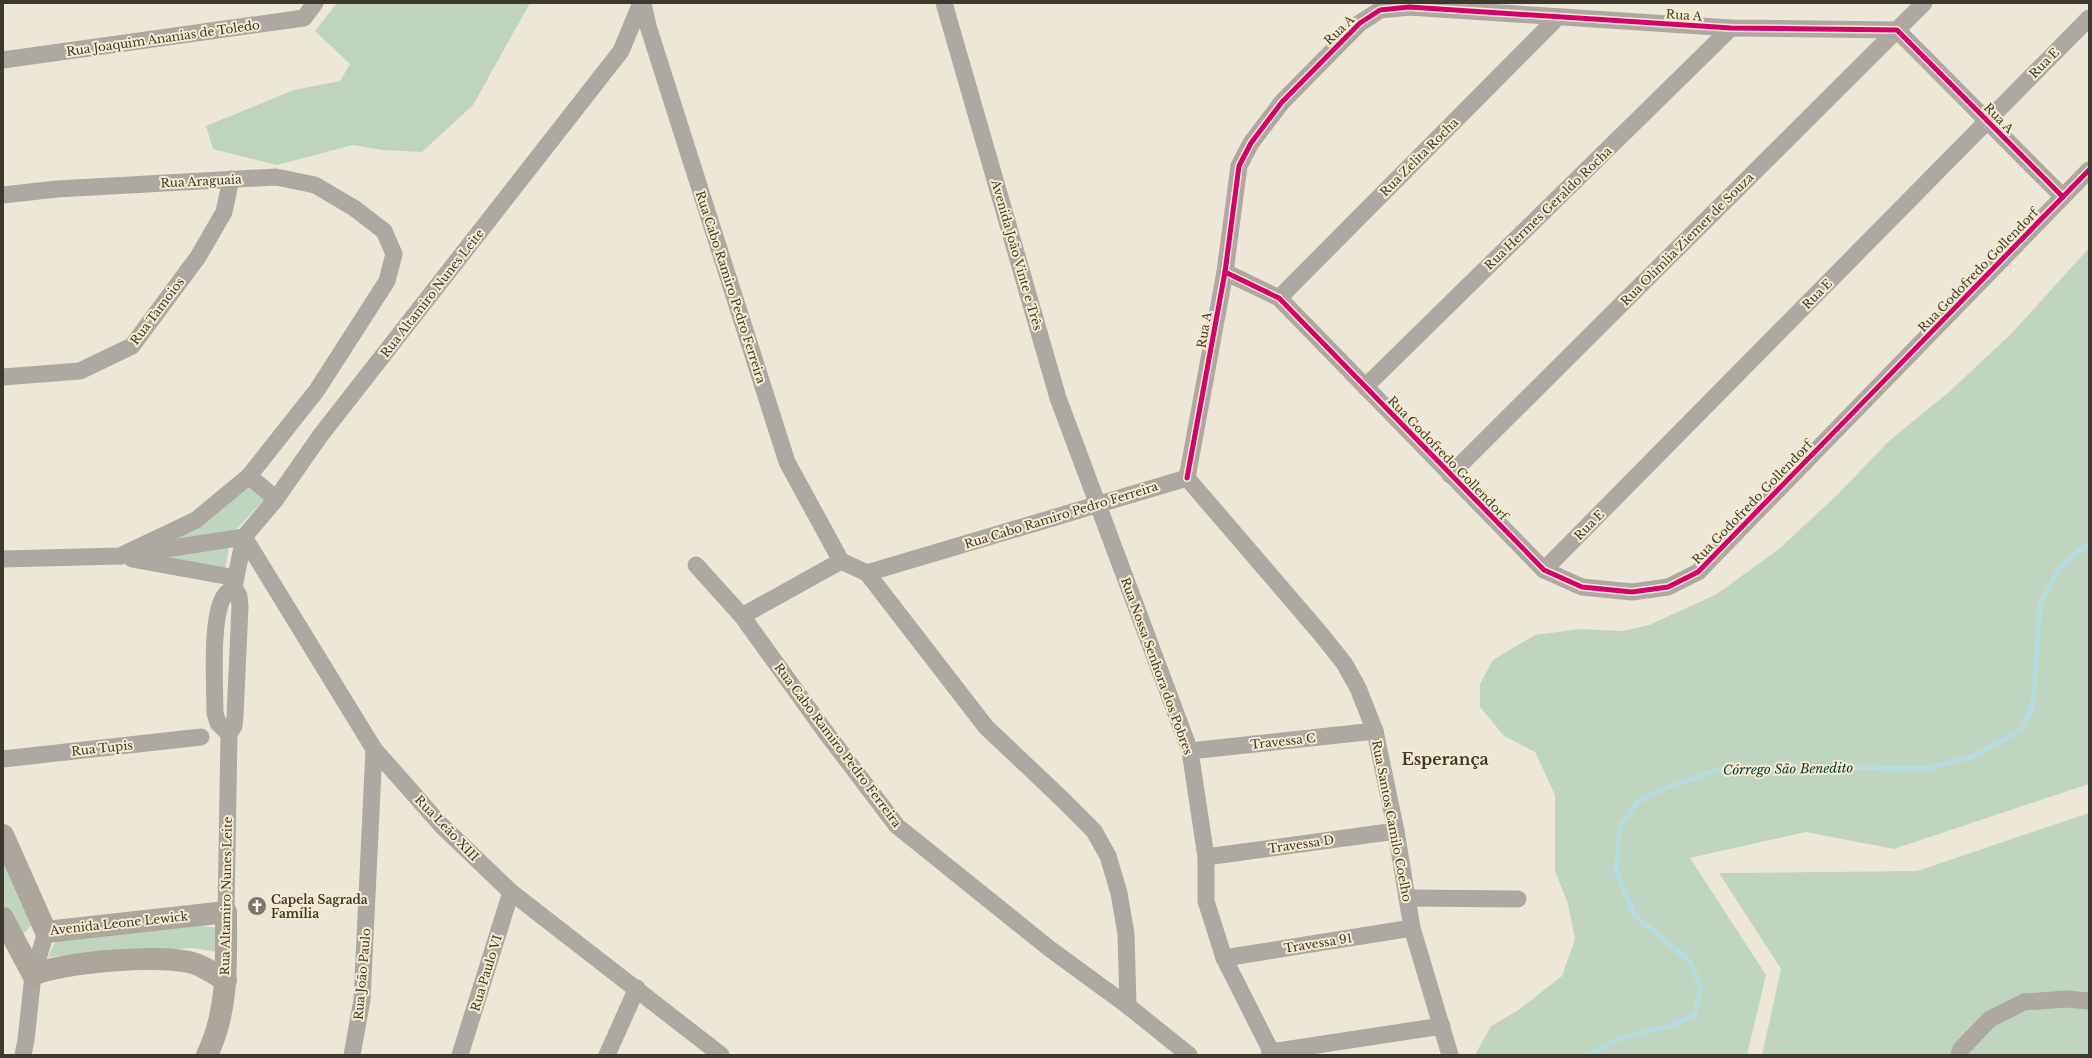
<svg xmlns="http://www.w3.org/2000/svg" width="2092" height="1058" viewBox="0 0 2092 1058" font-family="'Libre Baskerville',serif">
	<rect width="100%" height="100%" fill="#ede7d7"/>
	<!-- green -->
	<g fill="#c0d5c0">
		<polygon points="2089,248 2089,784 1894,849 1806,832 1690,858 1766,975 1747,1055 1475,1055 1491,1026 1520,1009 1562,976 1575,939 1568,904 1555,871 1555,795 1535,752 1504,736 1480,707 1480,684 1493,660 1535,635 1581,629 1622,631 1649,625 1717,594 1779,549 1836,496 1889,441 1949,392 2012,333"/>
		<polygon points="249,484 266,498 226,540 152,546"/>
		<polygon points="229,547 225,571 152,553"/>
		<polygon points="2089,813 2089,1055 1762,1055 1781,969 1719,873 1917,871"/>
		<polygon points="3,858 33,924 18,939 3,908"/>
		<polygon points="195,925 219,928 217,952 194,948 48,957 57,937"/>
	</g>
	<!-- forest -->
	<polygon fill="#bed4bf" points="337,3 530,3 473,105 422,152 382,150 353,145 277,165 213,149 206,126 294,90 340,81 350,64 315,31"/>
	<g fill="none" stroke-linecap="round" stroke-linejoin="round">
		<!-- stream -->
		<polyline stroke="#b6dce1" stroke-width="5" points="1588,1055 1622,1037 1671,1026 1694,1015 1701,988 1690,961 1634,915 1616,870 1620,826 1637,802 1663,789 1717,770 1791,766 1924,769 1972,757 2022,729 2033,704 2040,604 2060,567 2089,543"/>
		<!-- street -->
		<g stroke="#ada8a1" stroke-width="17">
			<polyline points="643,3 648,26 787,462 841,561 867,573 1187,478"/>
			<polyline points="944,3 1058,398 1190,751 1206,857 1206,901 1224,958 1273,1055"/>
			<polyline points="3,60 304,18 315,3"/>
			<polyline points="3,195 57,189 276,177 315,185 354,208 384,231 394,254 387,281 317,390 249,476 196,520 120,556"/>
			<polyline points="1225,272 1279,298 1544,570 1582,587 1632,592 1668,587 1698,572 2089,170"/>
			<polyline points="1279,298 1558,17"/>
			<polyline points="3,377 80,371 132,346 198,257 224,212 231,179"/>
			<polyline points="1365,387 1731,28"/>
			<polyline points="1450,475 1924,3"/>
			<polyline points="249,476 276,499"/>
			<polyline points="1187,478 1225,272 1239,166 1251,143 1282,102 1360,23 1380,10 1409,7 1731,28 1897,30 2063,197"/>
			<polyline points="1187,478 1320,633 1344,663 1358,688 1375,731 1396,831 1412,928 1450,1055"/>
			<polyline points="244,537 374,749 441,825 511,892 721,1055"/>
			<polyline points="3,559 120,556 244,537"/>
			<polyline points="132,559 236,578"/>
			<polyline points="841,561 742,616 824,730 897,826 1050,949 1128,1006 1189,1055"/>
			<polyline points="696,565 742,616"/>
			<polyline points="1544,570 2089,18"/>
			<polyline points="867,573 986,727 1061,798 1094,831 1108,856 1119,893 1126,934 1128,1006"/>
			<polyline points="234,587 244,537 276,499 320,436 621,51 641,3"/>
			<path d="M234 587 239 596 240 607 235 716 234 726 229 734 218 723 215 713C215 687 210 614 225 595 227 592 232 589 234 587Z"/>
			<polyline points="1190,751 1375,731"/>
			<polyline points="3,759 201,737"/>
			<polyline points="1206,857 1396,831"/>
			<polyline points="1407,898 1518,899"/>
			<polyline points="226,912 229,734"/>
			<polyline points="1224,958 1412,928"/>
			<polyline points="23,1055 26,1040 33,975 46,932"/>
			<polyline points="352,1055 362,1000 374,749"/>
			<polyline points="460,1055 511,892"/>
			<polyline points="607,1055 637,988"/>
			<polyline points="1269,1055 1271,1052 1442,1026"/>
			<polyline points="1959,1055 1961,1049 1990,1019 2024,1002 2066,999 2089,1001"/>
		</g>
		<!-- secondary -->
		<g stroke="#aca69d" stroke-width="22">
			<path d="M3 835 46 932 226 912C226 961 229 1010 207 1055"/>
			<path d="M3 918 33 975C62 962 166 953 196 964 206 968 216 975 226 980"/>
		</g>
		<!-- cycleway casing -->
		<g stroke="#f6ebce" stroke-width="8">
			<g id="cycleway">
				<polyline points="1225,272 1279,298 1544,570 1582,587 1632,592 1668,587 1698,572 2089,170"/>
				<polyline points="1187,478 1225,272 1239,166 1251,143 1282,102 1360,23 1380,10 1409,7 1731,28 1897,30 2063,197"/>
			</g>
		</g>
		<!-- cycleway -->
		<use href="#cycleway" stroke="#d6006c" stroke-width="5"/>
	</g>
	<!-- icons -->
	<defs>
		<g id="church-disc" transform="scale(1)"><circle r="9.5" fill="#7b7669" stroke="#f6ebce"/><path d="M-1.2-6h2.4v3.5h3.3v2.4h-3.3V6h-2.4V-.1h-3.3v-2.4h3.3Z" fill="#fff"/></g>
	</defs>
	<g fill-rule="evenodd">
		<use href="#church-disc" x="257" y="906"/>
	</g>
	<g text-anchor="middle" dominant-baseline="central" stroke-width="4" stroke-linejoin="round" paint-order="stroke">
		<!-- street labels -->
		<g font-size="12" fill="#3e392e" stroke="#f6ebce">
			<text transform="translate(1684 15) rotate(4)">Rua A</text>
			<text transform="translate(1339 30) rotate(-44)">Rua A</text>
			<text transform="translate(163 38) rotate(-8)">Rua Joaquim Ananias de Toledo</text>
			<text transform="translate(2044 63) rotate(-45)">Rua E</text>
			<text transform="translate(1999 118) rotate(45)">Rua A</text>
			<text transform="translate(1419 157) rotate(-45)">Rua Zelita Rocha</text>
			<text transform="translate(201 181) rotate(-3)">Rua Araguaia</text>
			<text transform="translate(1548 208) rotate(-44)">Rua Hermes Geraldo Rocha</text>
			<text transform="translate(1687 239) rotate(-45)">Rua Olímlia Ziemer de Souza</text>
			<text transform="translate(1017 255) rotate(74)">Avenida João Vinte e Três</text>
			<text transform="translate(1978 270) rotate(-46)">Rua Godofredo Gollendorf</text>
			<text transform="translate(731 287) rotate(72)">Rua Cabo Ramiro Pedro Ferreira</text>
			<text transform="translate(432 293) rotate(-52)">Rua Altamiro Nunes Leite</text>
			<text transform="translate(1817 294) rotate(-45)">Rua E</text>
			<text transform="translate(157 311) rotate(-53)">Rua Tamoios</text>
			<text transform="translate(1204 330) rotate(-80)">Rua A</text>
			<text transform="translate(1448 458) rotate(46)">Rua Godofredo Gollendorf</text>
			<text transform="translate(1752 502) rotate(-46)">Rua Godofredo Gollendorf</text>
			<text transform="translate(1061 515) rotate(-17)">Rua Cabo Ramiro Pedro Ferreira</text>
			<text transform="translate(1589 525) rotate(-45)">Rua E</text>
			<text transform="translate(1157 666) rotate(70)">Rua Nossa Senhora dos Pobres</text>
			<text transform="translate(1283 741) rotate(-6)">Travessa C</text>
			<text transform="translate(838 745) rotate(53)">Rua Cabo Ramiro Pedro Ferreira</text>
			<text transform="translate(102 748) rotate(-6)">Rua Tupis</text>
			<text transform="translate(1392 821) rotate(79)">Rua Santos Camilo Coelho</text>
			<text transform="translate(447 828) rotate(46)">Rua Leão XIII</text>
			<text transform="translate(1301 844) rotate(-8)">Travessa D</text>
			<text transform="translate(226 896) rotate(-89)">Rua Altamiro Nunes Leite</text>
			<text transform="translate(119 923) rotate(-6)">Avenida Leone Lewick</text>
			<text transform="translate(1318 943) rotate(-9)">Travessa 91</text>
			<text transform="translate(486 973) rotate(-73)">Rua Paulo VI</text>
			<text transform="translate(362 974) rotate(-85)">Rua João Paulo</text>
		</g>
		<!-- poi labels -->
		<g font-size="12" font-weight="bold" fill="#3e392e" stroke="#f6ebce" text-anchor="start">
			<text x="271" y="899">Capela Sagrada<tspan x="271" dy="14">Família</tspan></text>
		</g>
		<!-- water labels -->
		<g font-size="13" font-style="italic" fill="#003740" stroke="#f6ebce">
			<text transform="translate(1788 769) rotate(-1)">Córrego São Benedito</text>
		</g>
		<!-- district labels -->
		<g font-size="16" font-weight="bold" fill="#3e392e" stroke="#f6ebce">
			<text x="1445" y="759">Esperança</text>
		</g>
	</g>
	<!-- border -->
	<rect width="2092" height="1058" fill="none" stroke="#3e392e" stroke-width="8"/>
</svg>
